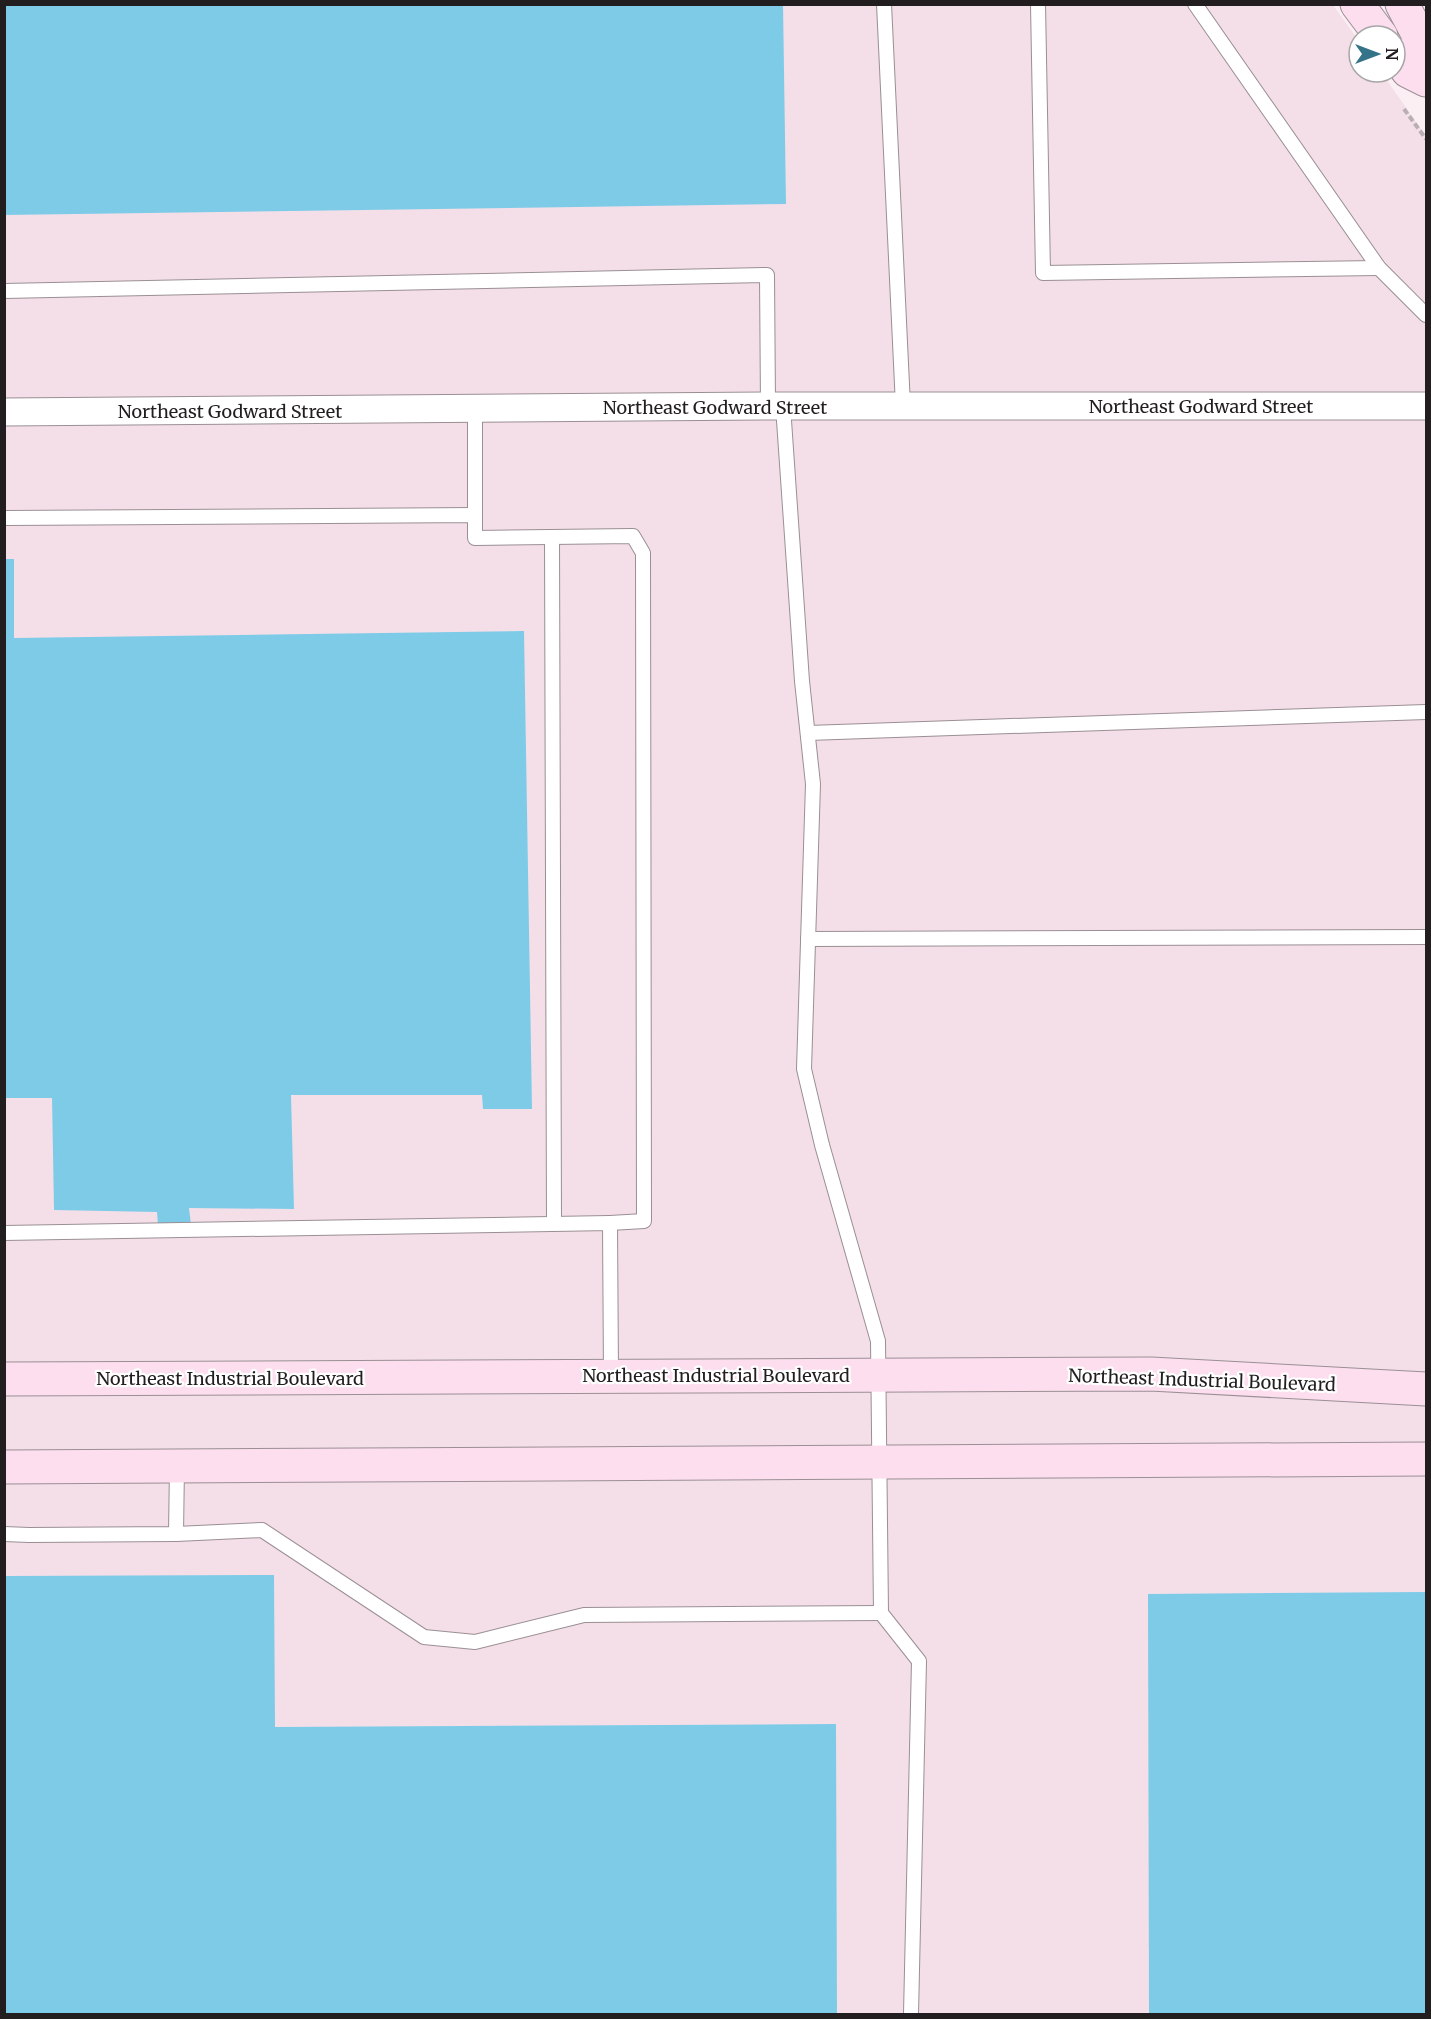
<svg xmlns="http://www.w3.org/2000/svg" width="1431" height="2019" viewBox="0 0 1431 2019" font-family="Merriweather,serif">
	<rect width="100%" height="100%" fill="#fbeff4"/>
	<!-- built -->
	<polygon fill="#f4dfe9" points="5,5 1333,5 1359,41 1359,72 1381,72 1426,136 1426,2014 5,2014"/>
	<!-- building -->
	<g fill="#7ecbe8">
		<polygon points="4,4 783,4 786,204 4,215"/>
		<polygon points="4,559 14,559 14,638 524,631 532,1109 483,1109 482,1095 291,1095 294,1209 189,1208 191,1225 158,1225 157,1212 54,1210 52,1098 4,1098"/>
		<polygon points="274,1575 275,1727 836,1724 837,2014 4,2014 4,1576"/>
		<polygon points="1426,1592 1426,2014 1149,2014 1148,1594"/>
	</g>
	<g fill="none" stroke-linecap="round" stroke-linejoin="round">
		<!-- lane casing -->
		<g stroke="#9a8f94" stroke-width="16">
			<g id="lane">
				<polyline points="884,4 903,406"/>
				<polyline points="1038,4 1043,273 1379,268"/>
				<polyline points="1195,4 1379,268 1426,315"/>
				<polyline points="4,291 767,275 768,406"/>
				<polyline points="783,406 802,681 813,784 804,1069 822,1145 878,1341 881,1613 919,1661 911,2014"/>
				<polyline points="475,515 475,409"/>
				<polyline points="4,518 475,515 475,538 633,536 643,553 644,1221 610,1223"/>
				<polyline points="552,537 554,1223"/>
				<polyline points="808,733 1426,712"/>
				<polyline points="808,939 1426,937"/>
				<polyline points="4,1233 610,1223 611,1375"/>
				<polyline points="4,1534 29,1535 176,1534 262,1530 424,1637 475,1642 584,1615 881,1613"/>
				<polyline points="176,1534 177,1466"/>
			</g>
		</g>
		<!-- street casing -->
		<g stroke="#9a8f94" stroke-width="29">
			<polyline id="street" points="4,412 768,406 1426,406"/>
		</g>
		<!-- secondary casing -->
		<g stroke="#9a8f94" stroke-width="35">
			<g id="secondary">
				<polyline points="1357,4 1381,36"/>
				<polyline points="1402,4 1426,49"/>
				<polyline points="1395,54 1408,71 1426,80"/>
				<polyline points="4,1379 1151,1374 1426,1389"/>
				<polyline points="4,1467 1426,1459"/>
			</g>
		</g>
		<!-- path -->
		<polyline stroke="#b9afb3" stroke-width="4" stroke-dasharray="6 3" stroke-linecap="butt" points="1404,109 1426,139"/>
		<!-- lane -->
		<use href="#lane" stroke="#fff" stroke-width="14"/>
		<!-- street -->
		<use href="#street" stroke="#fff" stroke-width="27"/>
		<!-- secondary -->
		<use href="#secondary" stroke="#fcdeee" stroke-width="33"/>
	</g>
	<g text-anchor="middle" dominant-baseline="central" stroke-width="4.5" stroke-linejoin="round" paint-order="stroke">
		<!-- street labels -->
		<g font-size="18" fill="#221d1f" stroke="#fff">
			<text x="1201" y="406">Northeast Godward Street</text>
			<text x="715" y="407">Northeast Godward Street</text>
			<text x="230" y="411">Northeast Godward Street</text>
			<text x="716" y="1375">Northeast Industrial Boulevard</text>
			<text x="230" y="1378">Northeast Industrial Boulevard</text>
			<text transform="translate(1202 1380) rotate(2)">Northeast Industrial Boulevard</text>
		</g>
	</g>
	<!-- border -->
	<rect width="1431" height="2019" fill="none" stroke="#221d1f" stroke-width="12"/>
	<!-- north arrow -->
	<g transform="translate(1377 54) rotate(90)"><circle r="28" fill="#ffffff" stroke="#a7a5a5" stroke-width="1.5"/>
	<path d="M0-4.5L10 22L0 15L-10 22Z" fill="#357389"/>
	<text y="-9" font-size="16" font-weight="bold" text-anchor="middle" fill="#221d1f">N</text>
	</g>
</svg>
